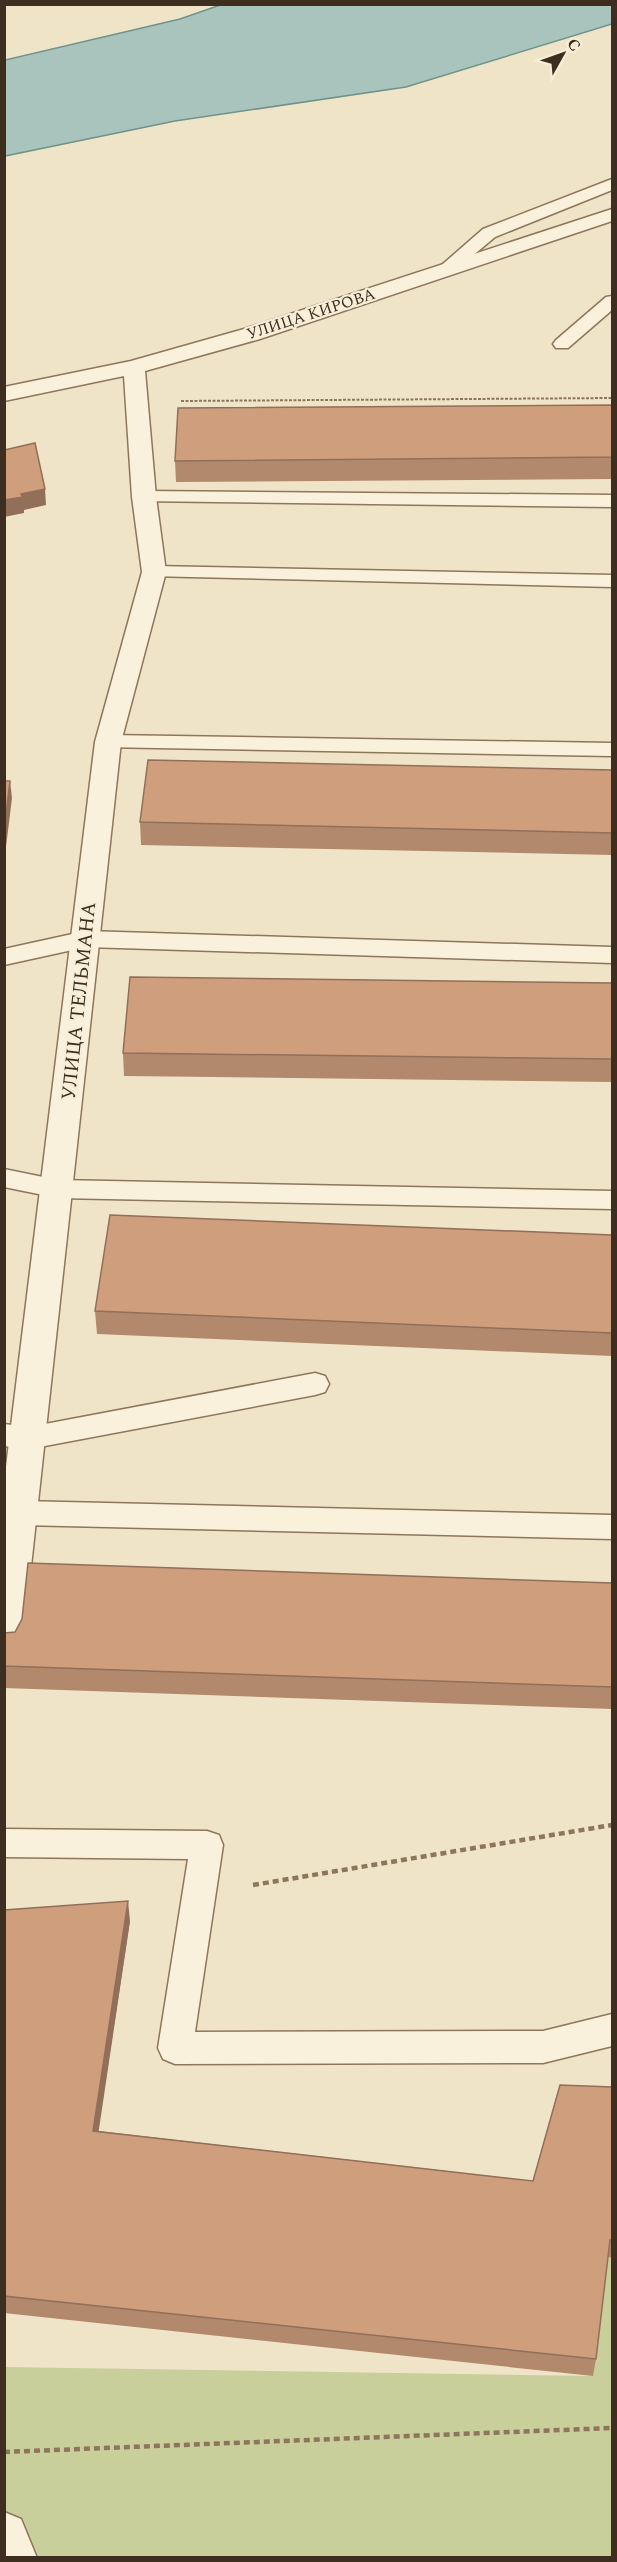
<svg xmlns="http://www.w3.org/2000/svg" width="617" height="2562" viewBox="0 0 617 2562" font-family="Spectral,serif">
	<rect width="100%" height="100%" fill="#f0e4c8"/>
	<!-- green -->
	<polygon fill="#c9cf9b" points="606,2257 612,2258 612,2557 5,2558 5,2367 592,2376"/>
	<!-- water -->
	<polygon fill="#a9c4bc" stroke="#6f938a" stroke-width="1.5" points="223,4 612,5 612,24 406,87 175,121 5,156 5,60 180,19"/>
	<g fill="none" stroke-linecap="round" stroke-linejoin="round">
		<!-- lane casing -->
		<g stroke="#8d765c" stroke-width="3">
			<g id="lane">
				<polygon points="612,179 612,190 495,237 451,274 439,274 436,270 483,229"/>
				<polygon points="612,296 612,310 568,348 556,348 553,344 556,340 606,297"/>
				<polygon points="144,491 612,495 612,507 137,501 134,497 137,493"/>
				<polygon points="154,566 612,575 612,587 147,576 144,572 147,568"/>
				<polygon points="108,735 612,743 612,756 100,747 97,742 100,737"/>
				<polygon points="86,931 612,947 612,963 86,947 4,965 4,949"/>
				<polygon points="4,1169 58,1180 612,1191 612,1209 58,1198 4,1187"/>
				<polygon points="315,1373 325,1376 329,1384 325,1392 315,1395 29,1449 4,1446 4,1424 29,1427"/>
				<polygon points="21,1501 612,1515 612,1539 21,1525 11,1521 6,1513 11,1505"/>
				<polygon points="4,1829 207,1831 219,1835 223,1845 195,2032 543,2031 612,2014 612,2046 543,2063 175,2064 163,2059 158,2048 188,1859 4,1857"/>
			</g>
		</g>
		<!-- street casing -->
		<g stroke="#8d765c" stroke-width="3">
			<g id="street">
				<polygon points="612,209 612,221 260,339 145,371 156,497 166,572 121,742 23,1640 17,1651 4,1655 4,1483 95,742 142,572 132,497 124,376 4,401 4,387 131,361 244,329"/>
				<polygon points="4,2512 21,2519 37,2558 4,2558"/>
			</g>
		</g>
		<!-- path-far1 -->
		<polyline stroke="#8d765c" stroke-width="2" stroke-dasharray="3 1.5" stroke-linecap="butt" points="181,401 612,398"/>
		<!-- path -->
		<g stroke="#8d765c" stroke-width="4.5" stroke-dasharray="6 4" stroke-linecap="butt">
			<polyline points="253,1885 612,1825"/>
			<polyline points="4,2452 612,2428"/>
		</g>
		<!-- lane -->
		<use href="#lane" fill="#faf1dc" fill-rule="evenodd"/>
		<!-- street -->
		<use href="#street" fill="#faf1dc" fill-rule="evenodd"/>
	</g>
	<!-- wall -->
	<g fill="#b2896c">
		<polygon points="612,405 612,479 176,482 175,461"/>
		<polygon points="612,770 612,855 141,845 140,822"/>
		<polygon points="612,983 612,1082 124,1076 123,1053"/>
		<polygon points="612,1235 612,1356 97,1334 95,1311"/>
		<polygon points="612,1583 612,1709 4,1688 4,1633"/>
		<polygon points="4,1910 130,1921 98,2131 533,2181 612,2087 612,2258 608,2257 596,2359 593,2376 4,2313"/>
	</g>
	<!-- shaded-wall -->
	<g fill="#916f58">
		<polygon points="45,489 46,505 24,510 24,513 4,517 4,500 21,494"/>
		<polygon points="10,781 12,798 4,863 4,830"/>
		<polygon points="128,1901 130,1921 96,2149 93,2131"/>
	</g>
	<!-- building -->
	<g fill="#cf9f7d" stroke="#916f58" stroke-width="1.5">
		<polygon points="612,405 612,457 175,461 178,408"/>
		<polygon points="35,443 45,489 21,494 23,497 4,500 4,450"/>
		<polygon points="148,760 612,770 612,833 140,822"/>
		<polygon points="4,781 10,781 4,830"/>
		<polygon points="130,977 612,983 612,1059 123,1053"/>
		<polygon points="110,1215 612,1235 612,1333 95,1311"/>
		<polygon points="28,1563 612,1583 612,1687 4,1666 4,1633 15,1632 22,1619"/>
		<polygon points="128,1901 93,2131 533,2181 560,2085 612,2087 612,2240 610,2240 596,2359 4,2296 4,1910"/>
	</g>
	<g text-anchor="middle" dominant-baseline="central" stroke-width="4.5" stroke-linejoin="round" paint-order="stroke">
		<!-- far-street labels -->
		<g font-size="16" fill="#3d2e20" stroke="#f7eed8">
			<text transform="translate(311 314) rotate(-18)">УЛИЦА КИРОВА</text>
		</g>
		<!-- street labels -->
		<g font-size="20" fill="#3d2e20" stroke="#f7eed8">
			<text transform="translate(79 1001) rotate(-84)">УЛИЦА ТЕЛЬМАНА</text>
		</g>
	</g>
	<!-- border -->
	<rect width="617" height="2562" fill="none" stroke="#3d2e20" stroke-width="12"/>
	<!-- north arrow -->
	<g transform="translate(563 54) rotate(50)" stroke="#f7eed8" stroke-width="4.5" paint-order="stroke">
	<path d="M0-4.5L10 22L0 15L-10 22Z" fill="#3d2e20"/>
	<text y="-9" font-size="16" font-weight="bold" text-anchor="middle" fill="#3d2e20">С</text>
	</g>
</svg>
